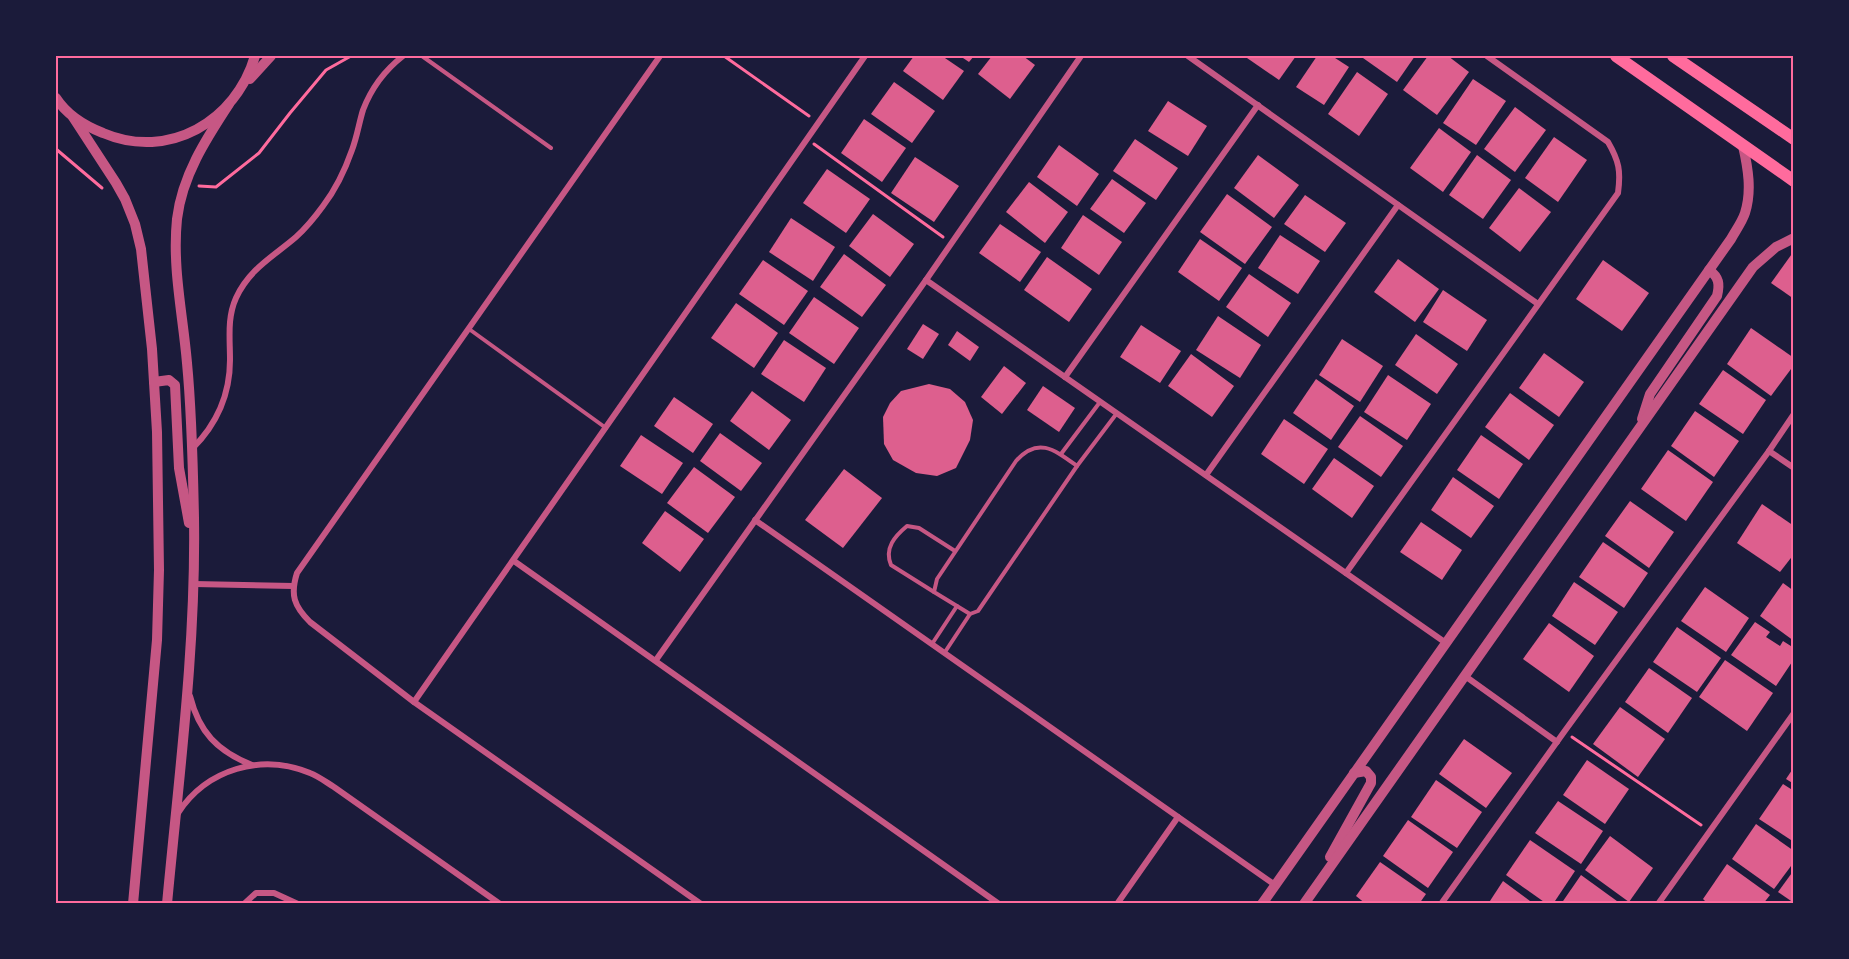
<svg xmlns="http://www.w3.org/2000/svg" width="1849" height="959" viewBox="0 0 1849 959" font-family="'IBM Plex Serif',serif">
	<rect width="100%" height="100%" fill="#1b1b3a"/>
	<!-- building -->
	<g fill="#dd5f8e">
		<polygon points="914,56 942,56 964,71 943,100 903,71"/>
		<polygon points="960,56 974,56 969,62"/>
		<polygon points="992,56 1023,56 1035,65 1010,99 978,74"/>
		<polygon points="1249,56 1296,56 1279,80 1247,58"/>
		<polygon points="1317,56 1332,56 1349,67 1324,105 1296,87"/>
		<polygon points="1365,56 1415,56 1397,82 1363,58"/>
		<polygon points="1428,56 1448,56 1469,72 1437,115 1403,90"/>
		<polygon points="1357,72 1388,94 1359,136 1328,114"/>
		<polygon points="1473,79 1506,101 1476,145 1443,123"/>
		<polygon points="894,82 935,111 912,143 871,114"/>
		<polygon points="1168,101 1207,126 1188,156 1148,131"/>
		<polygon points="1515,107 1546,130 1515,172 1484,149"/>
		<polygon points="864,119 906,148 882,182 841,153"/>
		<polygon points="1439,128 1471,152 1443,192 1410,168"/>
		<polygon points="1554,137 1587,160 1558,202 1525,178"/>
		<polygon points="1135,139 1178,168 1156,200 1113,171"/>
		<polygon points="1059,145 1099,174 1077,206 1037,177"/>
		<polygon points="1258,155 1299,185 1274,218 1234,188"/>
		<polygon points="1477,155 1511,180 1483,219 1449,195"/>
		<polygon points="915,157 959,186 934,222 891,193"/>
		<polygon points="827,169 870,199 846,233 803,203"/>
		<polygon points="1112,179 1146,203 1124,233 1090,209"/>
		<polygon points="1029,182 1068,212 1045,243 1006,212"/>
		<polygon points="1519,188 1551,212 1520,252 1489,228"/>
		<polygon points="1227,194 1272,227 1245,264 1200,232"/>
		<polygon points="1305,195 1346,223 1325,252 1284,224"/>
		<polygon points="873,214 914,244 890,277 849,246"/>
		<polygon points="1083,215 1122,242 1099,275 1061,248"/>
		<polygon points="791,218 835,247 813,281 769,252"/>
		<polygon points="1000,224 1041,252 1020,282 979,253"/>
		<polygon points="1280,235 1320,261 1298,294 1258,268"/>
		<polygon points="1200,239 1242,268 1219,301 1178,272"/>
		<polygon points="1794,251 1794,299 1771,283"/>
		<polygon points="844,254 886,285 862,317 820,287"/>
		<polygon points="1047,257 1092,289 1069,322 1024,290"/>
		<polygon points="1398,259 1439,289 1415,322 1374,292"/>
		<polygon points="763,260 808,291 784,325 739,294"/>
		<polygon points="1603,260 1649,293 1622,331 1576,299"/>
		<polygon points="1249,274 1291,303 1268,337 1226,307"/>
		<polygon points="1443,290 1487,320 1467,351 1423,322"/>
		<polygon points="814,297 859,328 834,364 789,333"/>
		<polygon points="736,303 778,333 754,368 711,338"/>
		<polygon points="1218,316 1261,345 1240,378 1196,350"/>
		<polygon points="923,324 939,334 923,359 907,349"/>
		<polygon points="1141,325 1181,351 1160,383 1120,357"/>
		<polygon points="1751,328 1794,358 1794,365 1771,396 1727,364"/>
		<polygon points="957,331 979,347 970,361 948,345"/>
		<polygon points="1416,334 1458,364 1437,394 1395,365"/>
		<polygon points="1342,339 1383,366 1360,402 1319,375"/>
		<polygon points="784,340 826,368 804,402 761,374"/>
		<polygon points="1544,353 1584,382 1559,417 1519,388"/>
		<polygon points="1191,354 1234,386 1212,417 1168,386"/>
		<polygon points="1004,366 1026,383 1002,414 981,397"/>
		<polygon points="1723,370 1766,400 1743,434 1699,404"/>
		<polygon points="1388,375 1431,404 1407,440 1364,412"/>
		<polygon points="1316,379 1354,406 1331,440 1293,413"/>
		<polygon points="929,384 950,389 965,402 973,420 970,440 956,468 937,476 916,473 893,460 884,444 883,417 890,403 901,391"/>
		<polygon points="1043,386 1075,408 1059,432 1027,410"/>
		<polygon points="752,391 791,420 769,450 730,421"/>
		<polygon points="1510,393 1554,425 1529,460 1485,427"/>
		<polygon points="674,397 713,424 693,453 654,426"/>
		<polygon points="1695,411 1739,441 1714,477 1671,446"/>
		<polygon points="1360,416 1403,446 1381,477 1338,447"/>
		<polygon points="1284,419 1328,449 1304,484 1261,454"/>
		<polygon points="720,433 762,463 741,491 700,461"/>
		<polygon points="641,435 683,463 662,494 620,466"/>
		<polygon points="1481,435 1523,464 1499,499 1457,470"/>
		<polygon points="1668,450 1713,482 1686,521 1641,489"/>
		<polygon points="1334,458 1374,486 1352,518 1312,489"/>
		<polygon points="694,467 735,497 708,533 667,503"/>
		<polygon points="844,469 882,498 843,548 805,520"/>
		<polygon points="1453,477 1494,506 1471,538 1431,510"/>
		<polygon points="1630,501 1674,532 1649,568 1605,536"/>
		<polygon points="1762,504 1794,526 1794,554 1780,572 1737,543"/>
		<polygon points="665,511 704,539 680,572 642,543"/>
		<polygon points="1421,522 1462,550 1442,580 1400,552"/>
		<polygon points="1603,542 1648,573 1624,608 1579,577"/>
		<polygon points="1574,582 1618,612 1595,645 1552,616"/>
		<polygon points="1783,583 1794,591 1794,641 1760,616"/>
		<polygon points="1705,587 1749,618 1726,652 1681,621"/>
		<polygon points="1755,622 1770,632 1766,637 1780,646 1783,641 1794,648 1794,659 1776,686 1731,655"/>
		<polygon points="1549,623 1594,656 1569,692 1523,659"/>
		<polygon points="1677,627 1721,658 1697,692 1653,662"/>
		<polygon points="1725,660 1773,693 1747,731 1699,697"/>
		<polygon points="1649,668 1692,698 1668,733 1625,702"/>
		<polygon points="1620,707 1665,739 1638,777 1593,744"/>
		<polygon points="1464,739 1512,773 1486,808 1439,774"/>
		<polygon points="1587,760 1629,789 1605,824 1563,795"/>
		<polygon points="1794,767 1794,784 1786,779"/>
		<polygon points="1436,780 1482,812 1457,848 1411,817"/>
		<polygon points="1783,784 1794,791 1794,842 1759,819"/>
		<polygon points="1558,801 1603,831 1581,864 1535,833"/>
		<polygon points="1408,820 1453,852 1428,888 1383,856"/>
		<polygon points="1756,824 1794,851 1794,862 1774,889 1732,859"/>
		<polygon points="1610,836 1653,868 1629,902 1585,870"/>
		<polygon points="1530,840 1575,871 1553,904 1547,904 1506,875"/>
		<polygon points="1380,862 1426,894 1419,904 1366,904 1356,896"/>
		<polygon points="1727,864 1770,895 1763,904 1708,904 1703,899"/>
		<polygon points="1794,870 1794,903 1778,892"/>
		<polygon points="1581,875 1621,904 1561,904"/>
		<polygon points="1503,881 1534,904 1488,904"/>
	</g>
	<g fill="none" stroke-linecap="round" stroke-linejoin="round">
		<!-- path -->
		<g stroke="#ff6b9d" stroke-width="3">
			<polyline points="724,56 809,116"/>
			<polyline points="814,144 943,237"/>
			<polyline points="56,149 102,188"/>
			<polyline points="199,186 216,187 259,153 290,113 326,70 351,56"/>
			<polyline points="1572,737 1701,825"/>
		</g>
		<!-- service -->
		<g stroke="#c65784" stroke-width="4">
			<polyline points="422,56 551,148"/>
			<polyline points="469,329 606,428"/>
			<polyline points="1061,454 1100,402"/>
			<path d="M934 592 891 565C884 548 895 536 907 526L919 528 955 551"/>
			<path d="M970 614 934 592 937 579 1016 461C1038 436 1055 450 1077 466"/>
			<polyline points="932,644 957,606"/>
			<polyline points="945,652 970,614 978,611 1077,466 1117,413"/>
		</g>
		<!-- minor -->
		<g stroke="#c65784" stroke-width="6">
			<path d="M660 56 297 573C290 595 294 606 310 622L414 702 701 904"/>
			<polyline points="1188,56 1538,304"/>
			<polyline points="926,280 1446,643"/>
			<polyline points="1065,377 1258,105"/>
			<path d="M192 449C217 424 230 396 230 360 230 338 227 318 236 298 249 269 274 256 296 237 306 228 315 217 323 206 336 189 345 170 352 150 357 137 359 123 363 110 371 89 385 70 403 56"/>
			<polyline points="1769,451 1794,468"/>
			<polyline points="1206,475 1398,205"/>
			<polyline points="755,520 1275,885"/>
			<polyline points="514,561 999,904"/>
			<path d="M1346 573 1618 193C1621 171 1619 161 1608 142L1487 56"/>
			<polyline points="194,584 293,586"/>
			<polyline points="656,660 926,280 1081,56"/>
			<polyline points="1465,676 1557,742"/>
			<path d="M190 696C199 732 217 751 252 765"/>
			<polyline points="414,702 865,56"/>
			<path d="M178 813C207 769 261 753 310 773 318 776 326 782 334 787L500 904"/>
			<polyline points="244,904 256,893 274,893 298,904"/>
			<polyline points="1117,904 1178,817"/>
			<polyline points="1441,904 1564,732 1769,451 1794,414"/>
			<polyline points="1658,904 1794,713"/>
		</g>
		<!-- tertiary -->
		<g stroke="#c65784" stroke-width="10">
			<polyline points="250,79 271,56"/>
			<path d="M56 98C67 115 85 126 103 133 169 161 236 121 255 56"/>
			<polyline points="73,117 116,183 125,199 135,224 141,249 152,349 157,432 159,570 157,640 133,904"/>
			<polyline points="154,382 169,380 175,385 179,468 189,523"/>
			<path d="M1642 419 1650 394 1717 296C1720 284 1719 277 1709 270"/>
			<polyline points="1330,857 1371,783 1371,777 1366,771 1354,773"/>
			<path d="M167 904C179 775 196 647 194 518 193 467 192 415 187 363 183 315 172 268 177 219 182 176 206 139 229 104"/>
			<path d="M1262 904 1731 239C1736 230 1742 222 1745 213 1752 191 1748 168 1743 146"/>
			<polyline points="1304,904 1753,267 1776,247 1794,238"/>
		</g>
		<!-- secondary -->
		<g stroke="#ff6b9d" stroke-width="12">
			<polyline points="1616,56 1794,181"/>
			<polyline points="1673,56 1794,139"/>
		</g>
	</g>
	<!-- border -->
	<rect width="1849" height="959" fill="none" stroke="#1b1b3a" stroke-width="114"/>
	<rect x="57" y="57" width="1735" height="845" fill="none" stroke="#ff6b9d" stroke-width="2"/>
</svg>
